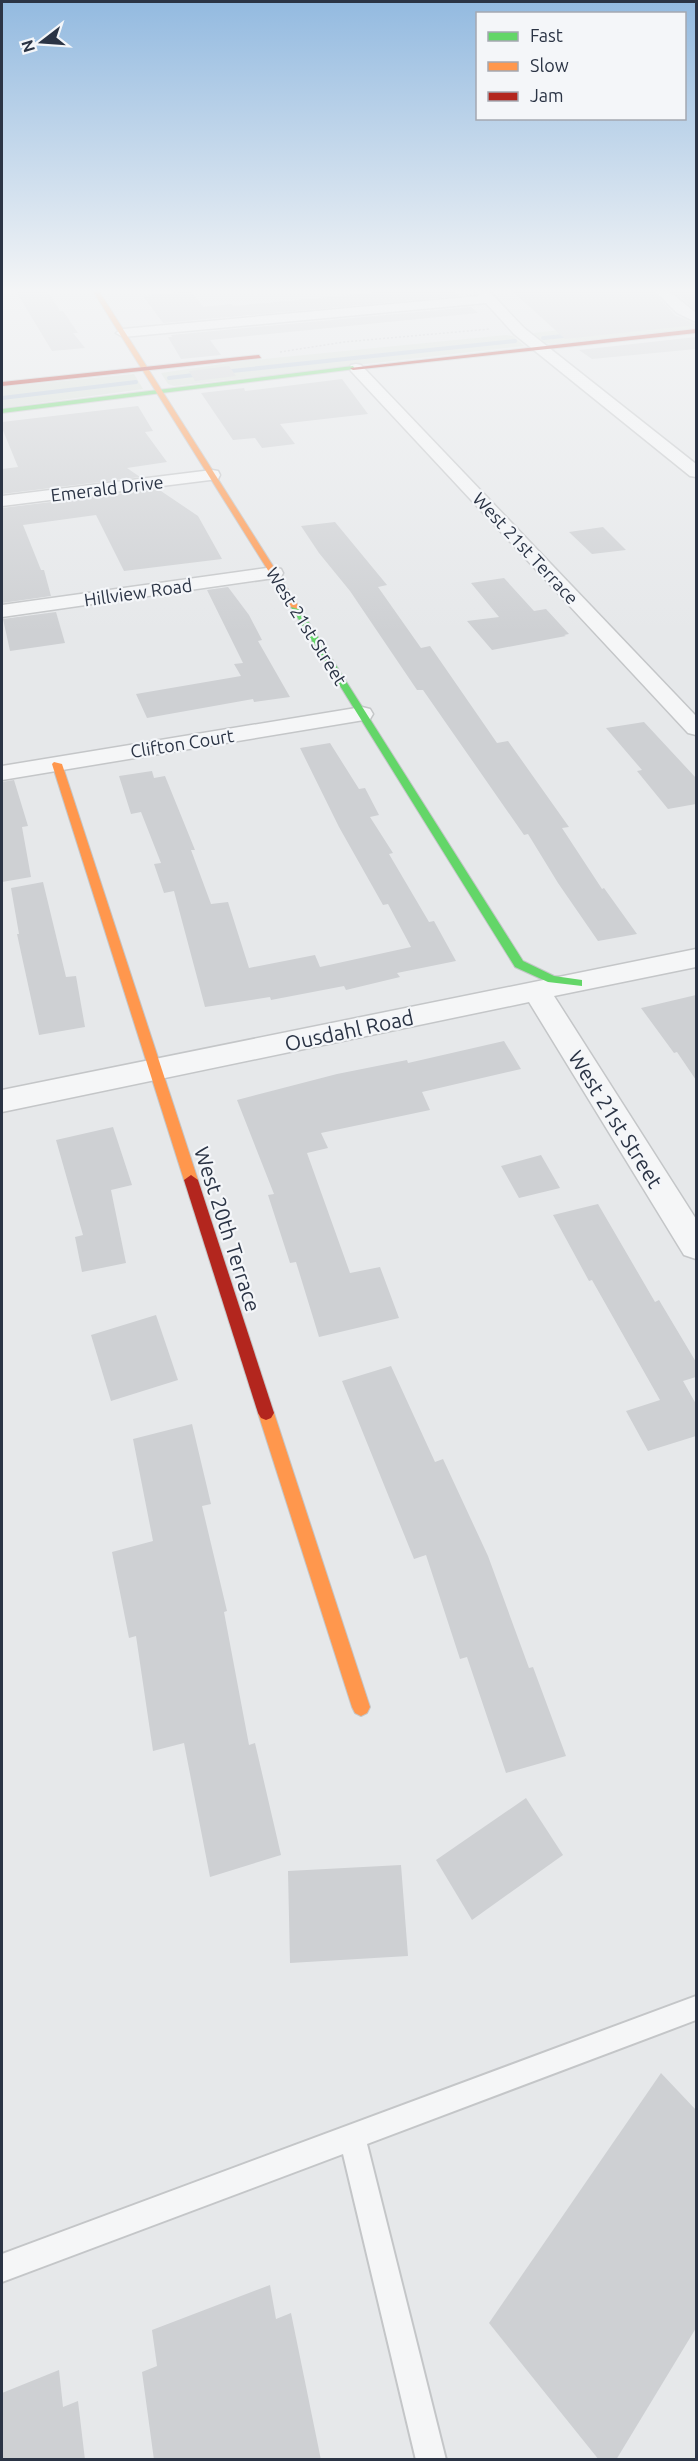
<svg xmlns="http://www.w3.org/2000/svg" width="698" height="2461" viewBox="0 0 698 2461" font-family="Ubuntu,sans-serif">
	<rect width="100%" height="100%" fill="#e6e8ea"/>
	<!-- green -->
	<g fill="#d6ded6">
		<polygon points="680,317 686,318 696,325 696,329 552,344 545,343 533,333"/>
		<polygon points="506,335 513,336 524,346 174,386 168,384 161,373 243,361"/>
		<polygon points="134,374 143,389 2,408 2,387"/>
	</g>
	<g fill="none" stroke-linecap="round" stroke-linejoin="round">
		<!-- stream -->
		<g stroke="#b4c4d5" stroke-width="4">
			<polyline points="543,338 574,335"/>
			<polyline points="222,372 515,341"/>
			<polyline points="169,378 202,374"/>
			<polyline points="2,398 136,382"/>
		</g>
	</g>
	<!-- building -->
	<g fill="#ced0d3">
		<polygon points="14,288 46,288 60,311 63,311 78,333 73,333 85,348 52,351"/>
		<polygon points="366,288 451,288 459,296 163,323 143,296 191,291 203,307 231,304 233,306 372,293"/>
		<polygon points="509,288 650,288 675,315 696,325 565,339"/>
		<polygon points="669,288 696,288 696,311"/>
		<polygon points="471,307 478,313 210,340 221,355 181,359 168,337 172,337 171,335"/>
		<polygon points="696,337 696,349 592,359 579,350"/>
		<polygon points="229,366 236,376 195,381 189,371"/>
		<polygon points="342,379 368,414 280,424 295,444 262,448 255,438 233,440 201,393 244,388 245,391"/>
		<polygon points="138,406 153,431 145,432 167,462 127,468 140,477 2,494 2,469 18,467 2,428 2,422"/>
		<polygon points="158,489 198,516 222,559 124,571 96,515 23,525 41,570 44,570 51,596 2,603 2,508"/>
		<polygon points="335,522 387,585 378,587 421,648 430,646 497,743 508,741 569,827 562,828 602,889 604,888 637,934 598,941 558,883 528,834 524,835 423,690 417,690 350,591 319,553 301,526"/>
		<polygon points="603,527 626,550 592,554 569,532"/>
		<polygon points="504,578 534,611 546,609 569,634 564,635 566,636 492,650 467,621 499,617 471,583"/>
		<polygon points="228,587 249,615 262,640 258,641 290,697 254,702 253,699 147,718 136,694 241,676 234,664 243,663 207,590"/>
		<polygon points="56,612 65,643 10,651 3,619"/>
		<polygon points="644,722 696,778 696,804 668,809 637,771 642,770 606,728"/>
		<polygon points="330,743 359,789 365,788 379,815 370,817 393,853 389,854 429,922 434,921 456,961 397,973 400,977 346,990 344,986 271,1000 270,997 205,1007 174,891 164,893 154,864 161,863 141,812 131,814 119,776 152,771 154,778 165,776 195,850 191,850 211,904 228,902 249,968 315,955 320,967 411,947 388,904 383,905 339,827 300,748"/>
		<polygon points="14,780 28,826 22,827 31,877 2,882 2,782"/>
		<polygon points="43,882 66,977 76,976 85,1027 39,1035 17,934 19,934 11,888"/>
		<polygon points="696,995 696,1080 677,1052 674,1053 641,1008"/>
		<polygon points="504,1041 521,1069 422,1092 430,1110 321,1133 328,1148 307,1153 350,1273 380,1267 399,1318 319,1337 296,1262 290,1263 268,1195 274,1194 237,1100 337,1074 407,1060 408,1063"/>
		<polygon points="113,1127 132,1185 111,1190 126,1263 82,1272 75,1237 83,1235 56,1140"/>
		<polygon points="541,1155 560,1188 519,1198 501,1166"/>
		<polygon points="598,1204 655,1302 659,1300 696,1362 696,1377 683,1381 696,1404 696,1436 648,1451 626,1411 660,1400 592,1280 589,1281 553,1215"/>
		<polygon points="156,1315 178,1380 111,1401 91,1335"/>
		<polygon points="391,1366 435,1462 443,1459 488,1556 529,1668 533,1667 566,1756 506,1773 467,1657 460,1659 426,1555 414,1559 342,1381"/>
		<polygon points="192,1424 211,1504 202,1506 227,1611 224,1612 249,1745 255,1743 281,1855 210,1877 184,1743 153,1751 136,1636 129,1638 112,1552 153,1541 133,1439"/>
		<polygon points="526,1798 563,1855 472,1920 436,1860"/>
		<polygon points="401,1865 408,1956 290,1963 288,1871"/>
		<polygon points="661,2073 696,2110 696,2328 616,2460 599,2460 489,2323"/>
		<polygon points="270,2285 276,2319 291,2313 321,2460 154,2460 142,2372 157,2366 152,2330"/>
		<polygon points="59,2370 63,2407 78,2401 85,2460 2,2460 2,2393"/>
	</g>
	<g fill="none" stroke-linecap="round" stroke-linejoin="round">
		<!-- lane casing -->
		<g stroke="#c4c6c8" stroke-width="4">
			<polygon id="lane" points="696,1996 696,2020 367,2144 446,2460 416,2460 343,2154 2,2282 2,2254"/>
		</g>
		<!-- street casing -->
		<g stroke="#c4c6c8" stroke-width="3">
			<g id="street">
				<polygon points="473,288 486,288 524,328 696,464 696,477 690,476 514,334 486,303 123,337 116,333 123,329 479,296"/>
				<polygon points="652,288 665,288 696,313 696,322 677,313"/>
				<polygon points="356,364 361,365 696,716 696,735 688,733 351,371 349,368 351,365"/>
				<polygon points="212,470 218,471 220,475 218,479 2,506 2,496"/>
				<polygon points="274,567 281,569 283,573 281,577 2,617 2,605"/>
				<polygon points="362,707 370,709 373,714 370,719 2,780 2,766"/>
				<polygon points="696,949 696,967 554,996 696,1219 696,1259 684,1255 529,1002 2,1112 2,1090"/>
			</g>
		</g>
		<!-- fast casing -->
		<g stroke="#c4c6c8" stroke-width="2">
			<g id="fast">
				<polygon points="353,366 355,369 2,413 2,409"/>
				<polygon points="292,605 299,607 523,961 554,976 582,980 582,986 548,982 515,967 291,607"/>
			</g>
		</g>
		<!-- slow casing -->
		<g stroke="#c4c6c8" stroke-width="2">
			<g id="slow">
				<polygon points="91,288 97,288 299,607 298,609 291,607"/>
				<polygon points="54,762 62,764 198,1180 196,1183 191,1185 184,1180 52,764"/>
				<polygon points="266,1406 271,1408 274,1413 370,1707 367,1713 361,1716 355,1713 352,1707 258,1413 261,1408"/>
			</g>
		</g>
		<!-- jam casing -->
		<g stroke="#c4c6c8" stroke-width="2">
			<g id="jam">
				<polygon points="696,329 696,333 353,370 350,368"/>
				<polygon points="259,355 261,358 2,386 2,382"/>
				<polygon points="191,1175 198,1180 274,1413 271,1418 266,1420 261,1418 258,1413 184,1180"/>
			</g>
		</g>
		<!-- path -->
		<polyline stroke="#c5c6ca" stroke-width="1.5" stroke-dasharray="2 2" stroke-linecap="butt" points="280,352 344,342 490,329"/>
		<!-- lane -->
		<use href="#lane" fill="#f5f6f7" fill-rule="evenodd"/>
		<!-- street -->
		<use href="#street" fill="#f5f6f7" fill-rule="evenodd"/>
		<!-- fast -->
		<use href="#fast" fill="#63d668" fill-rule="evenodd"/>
		<!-- slow -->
		<use href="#slow" fill="#ff974d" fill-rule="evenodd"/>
		<!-- jam -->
		<use href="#jam" fill="#b3261e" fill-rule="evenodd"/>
	</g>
	<!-- sky -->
	<linearGradient id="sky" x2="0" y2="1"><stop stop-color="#93bae0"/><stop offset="0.46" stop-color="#f4f5f6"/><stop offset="1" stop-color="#f4f5f6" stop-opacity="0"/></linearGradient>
	<rect width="698" height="632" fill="url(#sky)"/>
	<g text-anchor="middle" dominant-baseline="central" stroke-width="4.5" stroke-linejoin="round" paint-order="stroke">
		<!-- far-street labels -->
		<g font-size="18" fill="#2b3445" stroke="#f4f6f9">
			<text transform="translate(107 488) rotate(-7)">Emerald Drive</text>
			<text transform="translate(526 548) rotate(47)">West 21st Terrace</text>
			<text transform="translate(138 592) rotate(-8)">Hillview Road</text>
			<text transform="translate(307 626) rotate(58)">West 21st Street</text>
			<text transform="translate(182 743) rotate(-9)">Clifton Court</text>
		</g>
		<!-- street labels -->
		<g font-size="21" fill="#2b3445" stroke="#f4f6f9">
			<text transform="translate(349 1030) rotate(-12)">Ousdahl Road</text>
			<text transform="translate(616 1119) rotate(58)">West 21st Street</text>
			<text transform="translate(228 1229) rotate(72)">West 20th Terrace</text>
		</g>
	</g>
	<!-- border -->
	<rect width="698" height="2461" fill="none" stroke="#2b3445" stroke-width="6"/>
	<!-- legend -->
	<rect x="476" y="12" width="210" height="108" fill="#f4f6f9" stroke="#a4a8b1" stroke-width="1.5"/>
	<rect x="488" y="32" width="30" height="9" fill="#63d668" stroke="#a4a8b1" stroke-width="1.5"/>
	<text x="530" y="42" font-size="18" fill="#2b3445">Fast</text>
	<rect x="488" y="62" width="30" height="9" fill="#ff974d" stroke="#a4a8b1" stroke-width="1.5"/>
	<text x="530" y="72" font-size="18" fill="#2b3445">Slow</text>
	<rect x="488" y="92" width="30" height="9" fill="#b3261e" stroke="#a4a8b1" stroke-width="1.5"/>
	<text x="530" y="102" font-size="18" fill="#2b3445">Jam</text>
	<!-- north arrow -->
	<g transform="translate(42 42) rotate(253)" stroke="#f4f6f9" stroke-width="4.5" paint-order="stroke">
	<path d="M0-4.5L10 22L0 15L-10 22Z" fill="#2b3445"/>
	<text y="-9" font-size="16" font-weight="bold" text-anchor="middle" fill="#2b3445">N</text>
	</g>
</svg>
